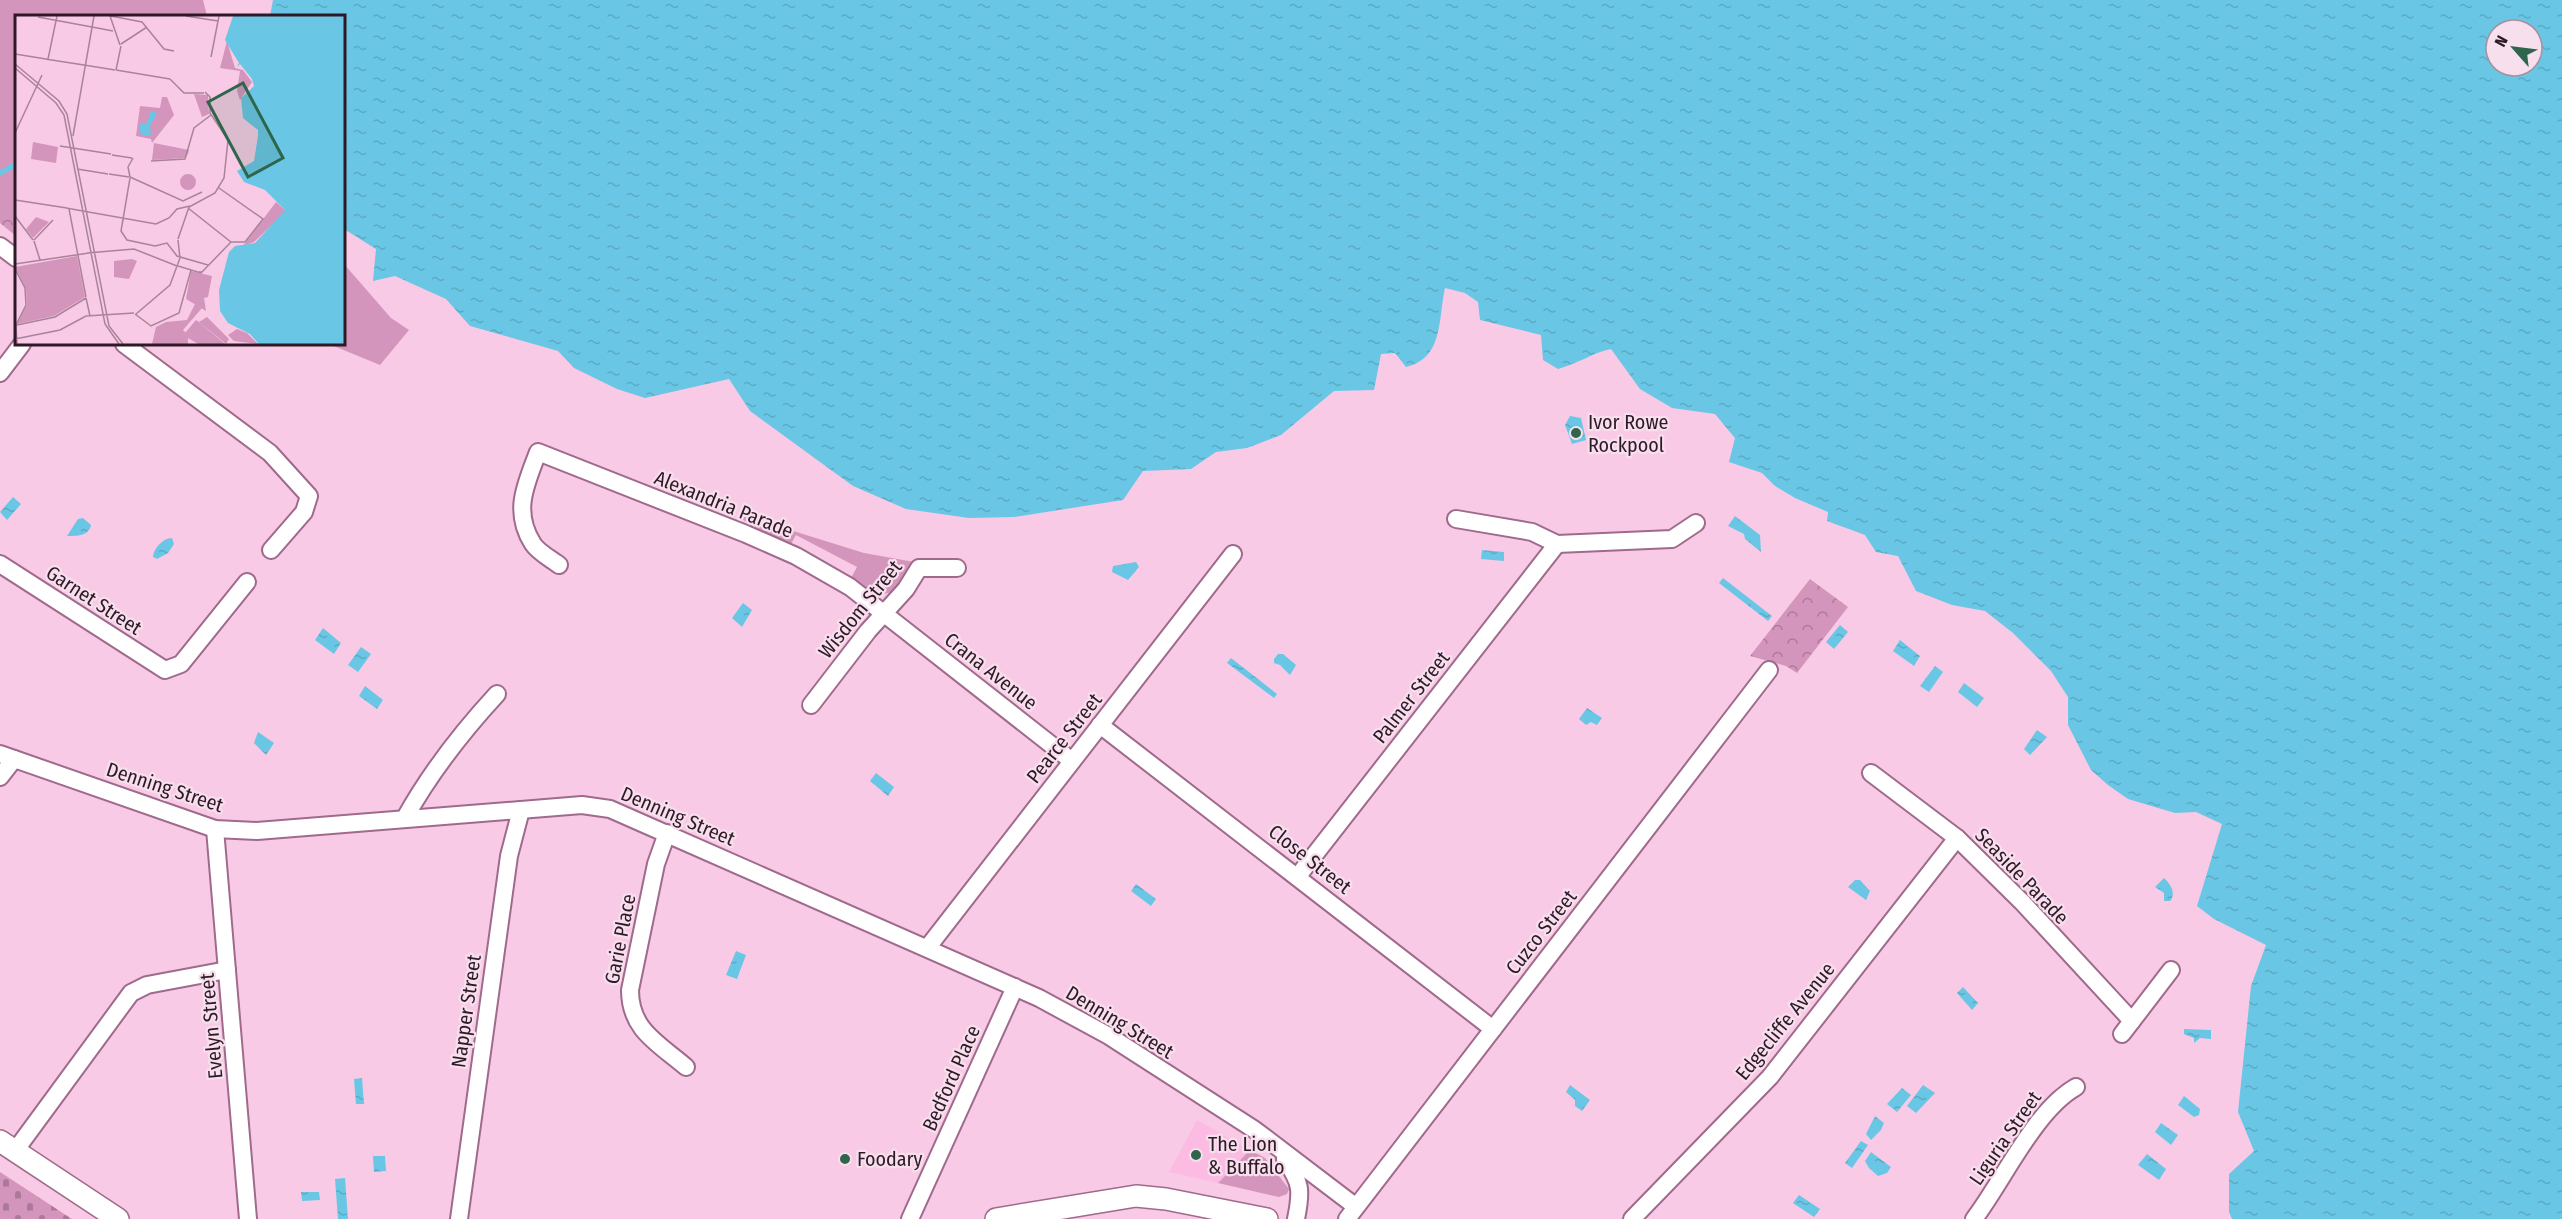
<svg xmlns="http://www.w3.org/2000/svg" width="2562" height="1219" viewBox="0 0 2562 1219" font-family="'Fira Sans Condensed',sans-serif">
	<defs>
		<pattern id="forest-crowns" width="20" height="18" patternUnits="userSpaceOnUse" patternTransform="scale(1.5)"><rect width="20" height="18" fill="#d495bc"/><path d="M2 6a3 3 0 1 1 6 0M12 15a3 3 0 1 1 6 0" fill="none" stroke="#ac7999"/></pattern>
		<pattern id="cemetery-stones" width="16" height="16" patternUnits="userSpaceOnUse" patternTransform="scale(1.5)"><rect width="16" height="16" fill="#d495bc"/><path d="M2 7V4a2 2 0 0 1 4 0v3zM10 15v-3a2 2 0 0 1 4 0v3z" fill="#ac7999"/></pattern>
		<pattern id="water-ripples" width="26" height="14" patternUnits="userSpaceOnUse" patternTransform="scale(1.5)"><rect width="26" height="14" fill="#69c6e4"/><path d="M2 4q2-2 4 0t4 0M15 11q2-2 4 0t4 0" fill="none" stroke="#5baac3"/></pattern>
	</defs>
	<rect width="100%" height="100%" fill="#f9cae6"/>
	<!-- built -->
	<polygon fill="#fcbbe3" points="1197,1120 1250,1150 1218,1183 1169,1172"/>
	<!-- forest -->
	<g fill="url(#forest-crowns)">
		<polygon points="16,140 16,236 0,223 0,152"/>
		<polygon points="1810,579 1848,607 1797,673 1786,666 1750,656"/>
	</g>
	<!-- cemetery -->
	<polygon fill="url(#cemetery-stones)" points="0,1172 72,1219 0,1219"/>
	<!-- park -->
	<g fill="#d495bc">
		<polygon points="0,0 203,0 207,16 16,16 16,221 0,208"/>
		<polygon points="344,264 391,318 409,330 380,365 329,344 344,344"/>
		<path d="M739 514 864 553 914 562C895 598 886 603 851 578L857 567 796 535 790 546 738 517Z"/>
		<polygon points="1250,1150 1265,1158 1289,1189 1287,1194 1279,1197 1218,1183"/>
	</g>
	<!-- water -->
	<g fill="url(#water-ripples)" fill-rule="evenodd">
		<path d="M273 0H2562V1219H2232L2229 1212V1174L2254 1151 2238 1112 2251 986 2266 945 2214 919 2197 906 2222 824 2196 812 2175 813 2128 799 2108 785 2091 770 2068 725V697L2051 671 2013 633 1985 611 1952 605 1916 591 1898 556 1876 552 1865 535 1827 521 1828 512 1795 498 1775 486 1762 473 1729 462 1735 438 1715 414 1672 408 1640 389 1611 349C1592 353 1577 364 1558 369L1543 360 1541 335 1480 320 1478 302 1465 293 1445 288C1438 319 1444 358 1406 367L1395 353 1381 354 1374 390 1334 391 1281 435 1247 448 1216 452 1191 469 1143 471 1123 500 1014 517 969 518 906 509 853 486 750 411 729 379 645 398 617 389 574 368 558 351 470 326 446 299 395 276 373 281 376 249 344 229V16H270ZM2496 30H2532V66H2496Z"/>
		<polygon points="1570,416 1581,418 1586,440 1572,444 1565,425"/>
		<polygon points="13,497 21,504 7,520 0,512"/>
		<polygon points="1735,516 1760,535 1761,552 1745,539 1744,534 1728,526"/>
		<path d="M83 518 91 525C89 536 77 536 67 536L78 519Z"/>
		<path d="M172 538 174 544 168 553 157 559 153 557C153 549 163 538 172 538Z"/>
		<polygon points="1482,550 1504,552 1504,561 1481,559"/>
		<polygon points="1136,562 1139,567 1128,580 1112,572 1113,566"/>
		<polygon points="1723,578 1772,616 1768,621 1719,583"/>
		<polygon points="743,603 752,610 742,627 732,618"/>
		<polygon points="1840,625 1848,632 1834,649 1826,642"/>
		<polygon points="323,628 341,643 334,654 315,640"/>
		<polygon points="1900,640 1920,656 1914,666 1893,651"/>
		<polygon points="361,647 371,654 358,672 348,665"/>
		<polygon points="1278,654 1283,654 1296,665 1290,675 1280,665 1274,663 1274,659"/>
		<polygon points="1231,658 1277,694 1274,698 1227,663"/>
		<polygon points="1935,666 1943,672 1929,692 1920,686"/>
		<polygon points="1964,683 1984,698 1977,707 1958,692"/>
		<polygon points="365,686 383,700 377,709 359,696"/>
		<polygon points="1587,708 1602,718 1597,725 1591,722 1586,725 1579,719"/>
		<polygon points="2037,730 2047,737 2030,755 2024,749"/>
		<polygon points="258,732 274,743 266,755 254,743"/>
		<polygon points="876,773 894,787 888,796 870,781"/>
		<path d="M2164 878C2170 883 2177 894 2170 901H2164V893L2155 887Z"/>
		<polygon points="1855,880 1860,880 1870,891 1866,900 1848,887"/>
		<polygon points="1136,884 1156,899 1151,906 1131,891"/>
		<polygon points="736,951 746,955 737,979 726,975"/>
		<polygon points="1963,987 1978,1003 1972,1010 1957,993"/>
		<polygon points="2184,1029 2211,1030 2211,1039 2200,1038 2194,1043 2194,1038 2184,1034"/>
		<polygon points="362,1078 364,1104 356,1104 354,1079"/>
		<polygon points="1570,1085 1590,1100 1582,1111 1575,1106 1575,1100 1566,1092"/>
		<polygon points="1923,1085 1935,1093 1916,1113 1907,1106"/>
		<polygon points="1902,1088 1911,1095 1897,1112 1887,1104"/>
		<polygon points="2184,1096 2200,1109 2199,1115 2194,1117 2178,1105"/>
		<polygon points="1875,1116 1884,1123 1881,1130 1871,1140 1866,1134"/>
		<polygon points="2161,1123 2178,1135 2171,1145 2155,1132"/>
		<polygon points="1861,1141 1868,1145 1852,1168 1845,1163"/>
		<polygon points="1871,1152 1891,1167 1887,1173 1878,1176 1869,1168 1865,1161"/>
		<polygon points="2147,1154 2166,1169 2159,1180 2138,1165"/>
		<polygon points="373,1156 385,1156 386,1171 374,1172"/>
		<polygon points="345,1178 348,1219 338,1219 335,1179"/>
		<polygon points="301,1192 319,1192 320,1200 302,1201"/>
		<polygon points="1799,1195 1820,1209 1814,1217 1793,1203"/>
	</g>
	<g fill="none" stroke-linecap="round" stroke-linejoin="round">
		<!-- stream -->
		<polyline stroke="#69c6e4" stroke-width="5" points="0,173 16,164"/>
		<!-- minor casing -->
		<g stroke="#9f6a8b" stroke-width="20">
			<g id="minor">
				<polyline points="0,246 16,258"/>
				<polyline points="124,344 270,453 309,496 304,512 271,550"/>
				<polyline points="0,373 22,344"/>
				<polyline points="1456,519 1532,532 1557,544 1672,539 1696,523"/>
				<polyline points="0,564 165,670 181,664 247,582"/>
				<path d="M559 565C551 559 538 552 533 544 512 511 526 484 538 452L746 534 796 556 850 587 1072 761"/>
				<polyline points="811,705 868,631 906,589 919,568 957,568"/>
				<polyline points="1100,725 1493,1029"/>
				<polyline points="0,754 215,829 257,831 582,805 610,809 1039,998 1109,1036 1255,1130 1355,1206"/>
				<polyline points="1871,773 1957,838 2022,902 2132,1021"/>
				<polyline points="0,777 14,759"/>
				<path d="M405 818C430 773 462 732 497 694"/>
				<polyline points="215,829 248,1219"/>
				<path d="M667 833 656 864 630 990C630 1030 658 1043 686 1067"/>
				<polyline points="1298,876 1557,544"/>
				<polyline points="928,947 1233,554"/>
				<polyline points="2122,1034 2171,970"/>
				<polyline points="15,1151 131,993 147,985 227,970"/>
				<path d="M1285 1159C1301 1183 1302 1190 1296 1219"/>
				<polyline points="459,1219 509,856 521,810"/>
				<polyline points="910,1219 1015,987"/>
				<polyline points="1347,1219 1769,670"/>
				<polyline points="1632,1219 1770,1077 1957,838"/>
				<path d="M1974 1219C2003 1181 2035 1110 2076 1087"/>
			</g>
		</g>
		<!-- major casing -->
		<g stroke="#9f6a8b" stroke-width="24">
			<g id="major">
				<polyline points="0,1141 118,1219"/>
				<polyline points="996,1219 1136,1196 1166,1199 1267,1219"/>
			</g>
		</g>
		<!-- minor -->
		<use href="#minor" stroke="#fff" stroke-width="16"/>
		<!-- major -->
		<use href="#major" stroke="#fff" stroke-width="21"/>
	</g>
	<!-- markers -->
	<g fill="#2e654c" stroke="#f7dfed" stroke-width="2">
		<circle cx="1576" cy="433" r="6"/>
		<circle cx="1196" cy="1155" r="6"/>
		<circle cx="845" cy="1159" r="6"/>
	</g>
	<g text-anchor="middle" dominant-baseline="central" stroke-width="4.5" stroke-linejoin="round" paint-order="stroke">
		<!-- poi labels -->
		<g font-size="20" fill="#2e1926" stroke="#f7dfed" text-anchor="start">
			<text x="1588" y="422">Ivor Rowe<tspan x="1588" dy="23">Rockpool</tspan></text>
			<text x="1208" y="1144">The Lion<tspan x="1208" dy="23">&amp; Buffalo</tspan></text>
			<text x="857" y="1159">Foodary</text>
		</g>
		<!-- street labels -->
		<g font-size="20" fill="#2e1926" stroke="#f7dfed">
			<text transform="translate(724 504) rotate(22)">Alexandria Parade</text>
			<text transform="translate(94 600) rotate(33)">Garnet Street</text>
			<text transform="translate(860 609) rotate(-51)">Wisdom Street</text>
			<text transform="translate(991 671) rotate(38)">Crana Avenue</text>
			<text transform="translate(1411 697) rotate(-52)">Palmer Street</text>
			<text transform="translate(1064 738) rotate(-52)">Pearce Street</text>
			<text transform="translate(165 787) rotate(18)">Denning Street</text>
			<text transform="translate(678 816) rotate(23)">Denning Street</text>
			<text transform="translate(1310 859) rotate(38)">Close Street</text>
			<text transform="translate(2022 876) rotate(46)">Seaside Parade</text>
			<text transform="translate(1541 932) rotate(-52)">Cuzco Street</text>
			<text transform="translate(620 939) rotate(-79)">Garie Place</text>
			<text transform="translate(466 1011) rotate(-82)">Napper Street</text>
			<text transform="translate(1785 1021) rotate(-51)">Edgecliffe Avenue</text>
			<text transform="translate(1120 1022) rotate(31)">Denning Street</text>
			<text transform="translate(211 1026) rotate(-95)">Evelyn Street</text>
			<text transform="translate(951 1078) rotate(-66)">Bedford Place</text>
			<text transform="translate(2005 1138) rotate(-55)">Liguria Street</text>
		</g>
	</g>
	<!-- overview -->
	<g transform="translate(15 15)">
		<rect width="330" height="330" fill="#f9cae6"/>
		<path d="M165 167a8 8 0 1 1 16 0a8 8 0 1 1-16 0ZM180 289 187 293 168 315 183 329 173 323V329H137L141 312 151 307 172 305ZM192 302 214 324 211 329 184 307ZM222 314 232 318 243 329 219 326 213 320Z" fill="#d495bc"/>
		<path d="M179 79 193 80 194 99 187 102Z" fill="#d495bc"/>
		<path d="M212 26 220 53 228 55 237 67 225 85 222 76 225 56 205 53ZM147 82H152L159 100 137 128 136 124 121 121 125 91 145 93ZM18 127 43 132 41 148 16 144ZM139 128 174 135 173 139 170 143 137 145ZM261 187 270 195 268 199 239 227 228 231ZM21 202 34 207 18 223 11 214ZM62 241 70 282 39 301 2 309 12 290 11 274 0 252ZM117 244 122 246 114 264 99 262V246ZM176 256 197 261 193 282 189 283 191 296 171 284ZM181 305 184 307 210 329H183L170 318Z" fill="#d495bc"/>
		<path d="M218 1H330V329H244L235 319 213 308 205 296 204 275 214 237 220 231 240 228 270 195 250 175 229 167 222 156 239 146 243 121V115L228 103 226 83 239 71 237 64 225 49 222 52 224 48 210 25ZM136 96 142 98 135 111 136 121 125 119 124 109 132 108Z" fill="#69c6e4"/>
		<path fill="none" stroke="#a88399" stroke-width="1.5" d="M95 1 105 30M96 1 127 7 149 34 159 36M171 1 203 6M23 2 77 12M77 12 98 16M106 29 132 12M0 39 31 44M196 42 204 1M30 44 69 50M33 44 42 1M0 49 44 86 52 99 94 311 108 329M69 50 100 55M0 53 41 88 49 100 90 309 104 329M101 55 155 64M101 55 106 31M155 64 169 78H189M0 118 27 60M0 119V143M58 121 79 1M45 131 96 139M97 140 117 143M136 146 170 144 179 113 196 100M62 154 93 159M94 159 114 162M115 162 168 186 187 177M115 162 113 152 118 143M115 163 106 216 112 225 140 231 152 228 162 241 193 250M0 185 52 193M51 193 141 209 154 203 162 194 175 191M173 193 216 227H230L248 204 204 173M54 194 71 282M0 201 18 225M163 224 174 192 200 178 209 163 213 125 195 98V82L190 77M19 225 38 205M19 226 25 245M72 238 119 234 162 251M0 249 74 238M163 251 186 258 187 257H184M0 254 10 273 11 290 1 310 2 329M187 257 216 227M71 283 75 301M120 299 136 311 164 298 176 255M121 299 155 270 165 243 163 225M2 310 40 302 71 283M0 324 45 315 71 301 119 298"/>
		<path fill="#2e654c" fill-opacity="0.15" stroke="#2e654c" stroke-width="3" d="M228 68 268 143 233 162 193 87Z"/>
		<rect width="330" height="330" fill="none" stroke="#2e1926" stroke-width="3"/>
	</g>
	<!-- north arrow -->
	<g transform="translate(2514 48) rotate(298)"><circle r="28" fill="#f7dfed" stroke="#a7909d" stroke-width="1.5"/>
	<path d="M0-4.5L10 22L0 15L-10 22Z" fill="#2e654c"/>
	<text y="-9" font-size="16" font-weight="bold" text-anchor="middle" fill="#2e1926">N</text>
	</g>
</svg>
